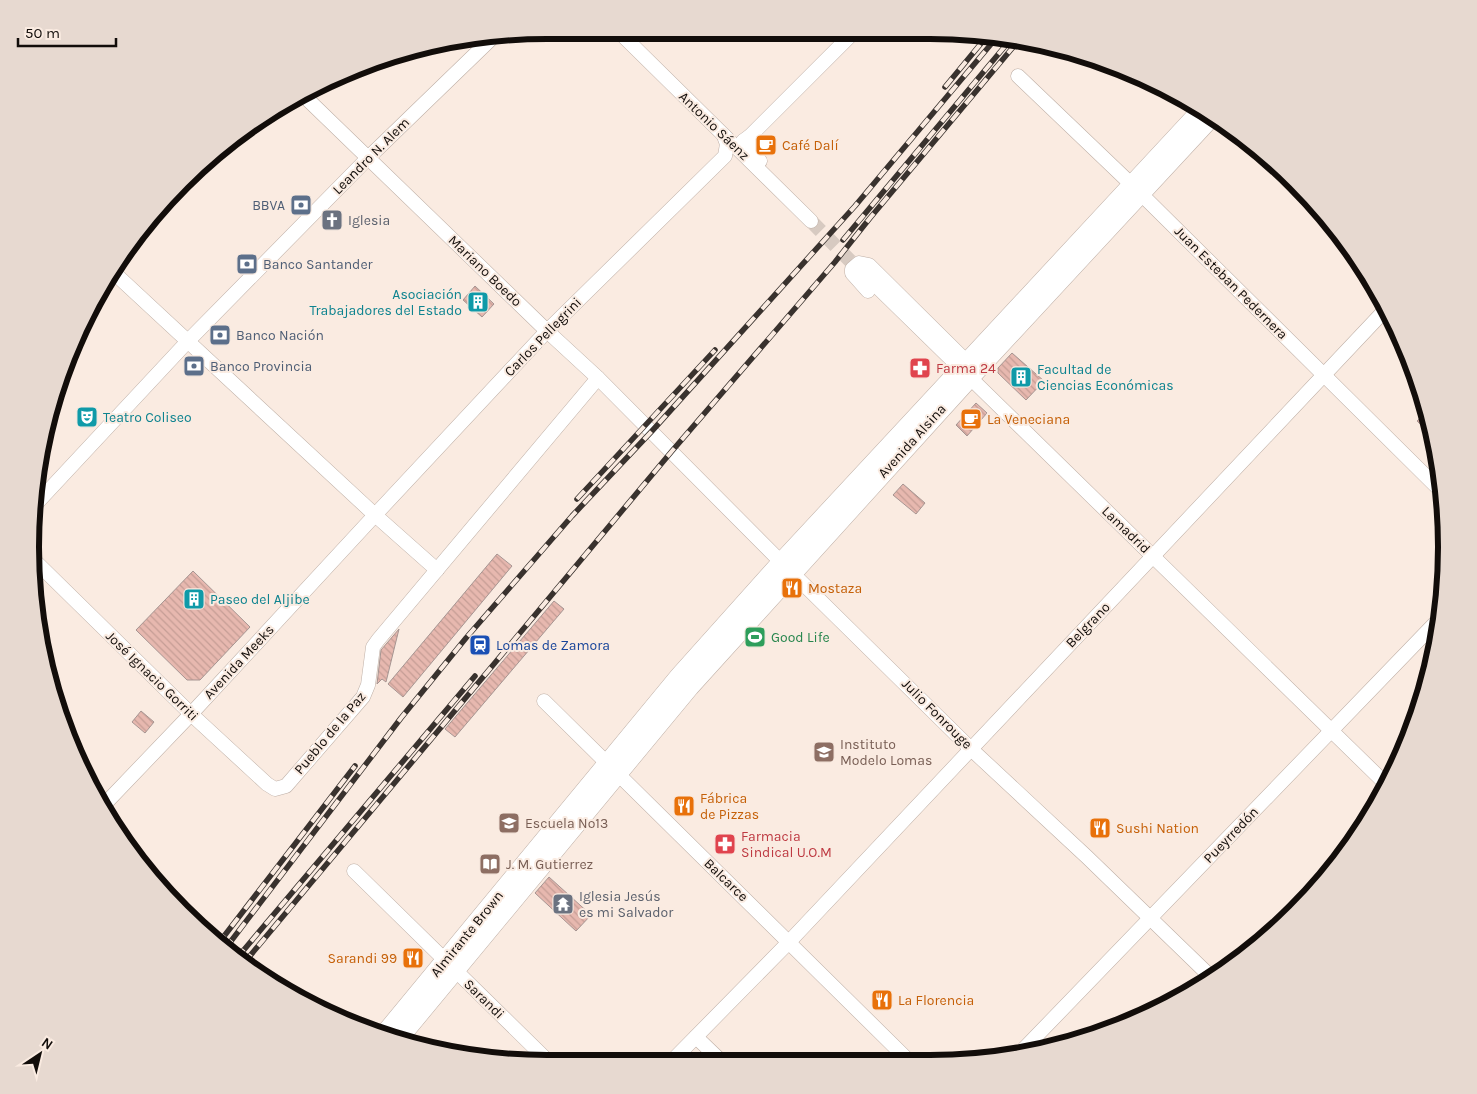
<svg xmlns="http://www.w3.org/2000/svg" width="1477" height="1094" viewBox="0 0 1477 1094" font-family="Karla,sans-serif">
	<defs>
		<pattern id="building-back-hatch" width="6" height="6" patternUnits="userSpaceOnUse" patternTransform="scale(1.25)"><rect width="6" height="6" fill="#e7b8af"/><path d="M-1 5l2 2M0 0l6 6M5-1l2 2" fill="none" stroke="#c59d95"/></pattern>
	</defs>
	<rect width="100%" height="100%" fill="#faebe1"/>
	<!-- building -->
	<g fill="url(#building-back-hatch)" stroke="#a69592">
		<polygon points="475,286 494,304 482,317 463,300"/>
		<polygon points="1012,353 1044,381 1026,400 998,373 998,368"/>
		<polygon points="976,403 987,413 967,436 956,425"/>
		<polygon points="1428,410 1429,413 1433,436 1417,421"/>
		<polygon points="903,484 925,503 916,514 893,495"/>
		<polygon points="497,554 512,566 403,697 388,684"/>
		<polygon points="193,571 250,627 200,680 187,680 136,630"/>
		<polygon points="554,601 564,609 455,737 445,729"/>
		<polygon points="399,629 386,682 382,679 377,684 381,650"/>
		<polygon points="141,711 154,722 145,733 132,722"/>
		<polygon points="549,877 591,915 576,931 535,893"/>
	</g>
	<g fill="none" stroke-linecap="round" stroke-linejoin="round">
		<!-- minor-tunnel -->
		<polyline stroke="#d7cac1" stroke-width="14" stroke-dasharray="14 7" stroke-linecap="butt" points="811,221 864,275"/>
		<!-- minor casing -->
		<g stroke="#beafa6" stroke-width="15">
			<g id="minor">
				<polyline points="617,30 811,221"/>
				<polyline points="1018,76 1132,185 1442,492"/>
				<polyline points="302,94 547,331 598,378 781,562 971,749 1087,857 1211,977"/>
				<polyline points="750,136 751,150 760,161"/>
				<polyline points="743,141 750,136 855,31"/>
				<polyline points="111,270 375,515 437,570"/>
				<polyline points="865,275 1387,785"/>
				<polyline points="868,291 852,273 852,269 859,263 869,265 967,362"/>
				<polyline points="36,504 188,341 368,158 493,37"/>
				<polyline points="33,559 191,714 267,784 275,789 286,786 363,697 368,685 373,647 378,640 598,378"/>
				<polyline points="544,701 908,1060"/>
				<polyline points="101,808 191,714 375,515 547,331 725,156 727,144 724,136"/>
				<polyline points="354,871 550,1063"/>
				<polyline points="696,1037 721,1061"/>
				<polyline points="1019,1054 1442,616"/>
				<polyline points="671,1062 789,942 1387,308"/>
			</g>
		</g>
		<!-- major casing -->
		<g stroke="#beafa6" stroke-width="19">
			<g id="major">
				<polyline points="384,1034 679,676 781,562 1202,109"/>
				<polyline points="398,1040 690,687 970,378 1214,115"/>
			</g>
		</g>
		<!-- minor -->
		<use href="#minor" stroke="#fff" stroke-width="14"/>
		<!-- major -->
		<use href="#major" stroke="#fff" stroke-width="18"/>
		<!-- rail casing -->
		<g stroke="#39322e" stroke-width="5.5">
			<g id="rail">
				<polyline points="945,87 988,35"/>
				<polyline points="843,240 1011,39"/>
				<polyline points="577,499 715,350"/>
				<polyline points="218,944 355,766"/>
				<polyline points="225,949 401,718 466,638 572,516 652,431 855,206 997,37"/>
				<polyline points="237,958 475,676"/>
				<polyline points="244,963 672,451 835,262 870,218 1019,40"/>
			</g>
		</g>
		<!-- rail -->
		<use href="#rail" stroke="#faebe1" stroke-width="4" stroke-dasharray="11" stroke-linecap="butt"/>
	</g>
	<!-- icons -->
	<defs>
		<g id="cafe-square" transform="scale(1.125)"><rect x="-9" y="-9" width="18" height="18" rx="4" fill="#e8710a" stroke="#faebe1"/><path d="M-5.5-4.5H6V0H3Q3 3.5 0 3.5H-2.5Q-5.5 3.5-5.5 0ZM3-3.2v2h1.7v-2ZM-6 4.5H4V6H-6Z" fill="#fff"/></g>
		<g id="bank-square" transform="scale(1.125)"><rect x="-9" y="-9" width="18" height="18" rx="4" fill="#5c6f8a" stroke="#faebe1"/><path d="M-6-4H6V4H-6ZM0-2.3a2.3 2.3 0 1 0 0 4.6a2.3 2.3 0 1 0 0-4.6Z" fill="#fff"/></g>
		<g id="church-square" transform="scale(1.125)"><rect x="-9" y="-9" width="18" height="18" rx="4" fill="#6b7280" stroke="#faebe1"/><path d="M-1.2-6h2.4v3.5h3.3v2.4h-3.3V6h-2.4V-.1h-3.3v-2.4h3.3Z" fill="#fff"/></g>
		<g id="building-square" transform="scale(1.125)"><rect x="-9" y="-9" width="18" height="18" rx="4" fill="#0f9aa8" stroke="#faebe1"/><path d="M-4-6H4V6H1V3H-1V6H-4ZM-2.5-4.3h1.7v1.8h-1.7ZM.8-4.3h1.7v1.8H.8ZM-2.5-1h1.7V.8h-1.7ZM.8-1h1.7V.8H.8Z" fill="#fff"/></g>
		<g id="pharmacy-square" transform="scale(1.125)"><rect x="-9" y="-9" width="18" height="18" rx="4" fill="#e0444e" stroke="#faebe1"/><path d="M-2-6h4v4h4v4h-4v4h-4v-4h-4v-4h4Z" fill="#fff"/></g>
		<g id="theatre-square" transform="scale(1.125)"><rect x="-9" y="-9" width="18" height="18" rx="4" fill="#0f9aa8" stroke="#faebe1"/><path d="M-5-5.5Q0-4 5-5.5V0Q5 5 0 6Q-5 5-5 0ZM-3.3-2.5H-1v1.5H-3.3ZM1-2.5H3.3v1.5H1ZM-2.8 1Q0 5.5 2.8 1Z" fill="#fff"/></g>
		<g id="restaurant-square" transform="scale(1.125)"><rect x="-9" y="-9" width="18" height="18" rx="4" fill="#e8710a" stroke="#faebe1"/><path d="M-5-6h1v4h1v-4h1v4h1v-4h1v5L-1.5 .5V6h-2V.5L-5-1ZM5-6V6H3V1.5H1.5Q1.5-4 5-6Z" fill="#fff"/></g>
		<g id="stadium-square" transform="scale(1.125)"><rect x="-9" y="-9" width="18" height="18" rx="4" fill="#2e9e5b" stroke="#faebe1"/><path d="M0-5a6.5 5 0 1 0 0 10a6.5 5 0 1 0 0-10ZM-3.5-1.8h7v3.6h-7Z" fill="#fff"/></g>
		<g id="station-square" transform="scale(1.125)"><rect x="-9" y="-9" width="18" height="18" rx="4" fill="#1a4fb4" stroke="#faebe1"/><path d="M-3-6H3Q5-6 5-4V2Q5 4 3 4L4.5 6H3L1.5 4h-3L-3 6H-4.5L-3 4Q-5 4-5 2V-4Q-5-6-3-6ZM-3.5-4v3h7v-3ZM-3.5 1v1.5H-2V1ZM2 1v1.5H3.5V1Z" fill="#fff"/></g>
		<g id="school-square" transform="scale(1.125)"><rect x="-9" y="-9" width="18" height="18" rx="4" fill="#8d6e63" stroke="#faebe1"/><path d="M0-5L7-2L0 1L-7-2ZM-4 1L0 2.5L4 1V4Q0 6-4 4Z" fill="#fff"/></g>
		<g id="library-square" transform="scale(1.125)"><rect x="-9" y="-9" width="18" height="18" rx="4" fill="#8d6e63" stroke="#faebe1"/><path d="M-6-4Q-3-5.5-.7-3.5V5Q-3 3-6 4ZM6-4Q3-5.5 .7-3.5V5Q3 3 6 4Z" fill="#fff"/></g>
		<g id="temple-square" transform="scale(1.125)"><rect x="-9" y="-9" width="18" height="18" rx="4" fill="#6b7280" stroke="#faebe1"/><path d="M0-6L5-2H3V0L6.5 2.5H4V6H1.5V3h-3V6H-4V2.5H-6.5L-3 0V-2H-5Z" fill="#fff"/></g>
	</defs>
	<g fill-rule="evenodd">
		<use href="#cafe-square" x="766" y="145"/>
		<use href="#bank-square" x="301" y="205"/>
		<use href="#church-square" x="332" y="220"/>
		<use href="#bank-square" x="247" y="264"/>
		<use href="#building-square" x="478" y="302"/>
		<use href="#bank-square" x="220" y="335"/>
		<use href="#bank-square" x="194" y="366"/>
		<use href="#pharmacy-square" x="920" y="368"/>
		<use href="#building-square" x="1021" y="377"/>
		<use href="#theatre-square" x="87" y="417"/>
		<use href="#cafe-square" x="971" y="419"/>
		<use href="#restaurant-square" x="792" y="588"/>
		<use href="#building-square" x="194" y="599"/>
		<use href="#stadium-square" x="755" y="637"/>
		<use href="#station-square" x="480" y="645"/>
		<use href="#school-square" x="824" y="752"/>
		<use href="#restaurant-square" x="684" y="806"/>
		<use href="#school-square" x="509" y="823"/>
		<use href="#restaurant-square" x="1100" y="828"/>
		<use href="#pharmacy-square" x="725" y="844"/>
		<use href="#library-square" x="490" y="864"/>
		<use href="#temple-square" x="563" y="904"/>
		<use href="#restaurant-square" x="413" y="958"/>
		<use href="#restaurant-square" x="882" y="1000"/>
	</g>
	<g text-anchor="middle" dominant-baseline="central" stroke-width="4" stroke-linejoin="round" paint-order="stroke">
		<!-- street labels -->
		<g font-size="14" fill="#120d0a" stroke="#faebe1">
			<text transform="translate(714 126) rotate(44)">Antonio Sáenz</text>
			<text transform="translate(371 156) rotate(-45)">Leandro N. Alem</text>
			<text transform="translate(485 271) rotate(44)">Mariano Boedo</text>
			<text transform="translate(1231 283) rotate(45)">Juan Esteban Pedernera</text>
			<text transform="translate(543 337) rotate(-46)">Carlos Pellegrini</text>
			<text transform="translate(912 441) rotate(-48)">Avenida Alsina</text>
			<text transform="translate(1126 530) rotate(44)">Lamadrid</text>
			<text transform="translate(1088 625) rotate(-46)">Belgrano</text>
			<text transform="translate(239 662) rotate(-47)">Avenida Meeks</text>
			<text transform="translate(152 676) rotate(44)">José Ignacio Gorriti</text>
			<text transform="translate(937 714) rotate(45)">Julio Fonrouge</text>
			<text transform="translate(330 733) rotate(-50)">Pueblo de la Paz</text>
			<text transform="translate(1231 835) rotate(-46)">Pueyrredón</text>
			<text transform="translate(726 880) rotate(44)">Balcarce</text>
			<text transform="translate(467 934) rotate(-51)">Almirante Brown</text>
			<text transform="translate(484 999) rotate(44)">Sarandi</text>
		</g>
		<!-- food labels -->
		<g font-size="14" fill="#c56008" stroke="#faebe1" text-anchor="start">
			<text x="782" y="145">Café Dalí</text>
			<text x="987" y="419">La Veneciana</text>
			<text x="808" y="588">Mostaza</text>
			<text x="700" y="798">Fábrica<tspan x="700" dy="16">de Pizzas</tspan></text>
			<text x="1116" y="828">Sushi Nation</text>
			<text x="397" y="958" text-anchor="end">Sarandi 99</text>
			<text x="898" y="1000">La Florencia</text>
		</g>
		<!-- service labels -->
		<g font-size="14" fill="#4e5e75" stroke="#faebe1" text-anchor="start">
			<text x="285" y="205" text-anchor="end">BBVA</text>
			<text x="263" y="264">Banco Santander</text>
			<text x="236" y="335">Banco Nación</text>
			<text x="210" y="366">Banco Provincia</text>
		</g>
		<!-- worship labels -->
		<g font-size="14" fill="#5b616d" stroke="#faebe1" text-anchor="start">
			<text x="348" y="220">Iglesia</text>
			<text x="579" y="896">Iglesia Jesús<tspan x="579" dy="16">es mi Salvador</tspan></text>
		</g>
		<!-- culture labels -->
		<g font-size="14" fill="#0d838f" stroke="#faebe1" text-anchor="start">
			<text x="462" y="294" text-anchor="end">Asociación<tspan x="462" dy="16">Trabajadores del Estado</tspan></text>
			<text x="1037" y="369">Facultad de<tspan x="1037" dy="16">Ciencias Económicas</tspan></text>
			<text x="103" y="417">Teatro Coliseo</text>
			<text x="210" y="599">Paseo del Aljibe</text>
		</g>
		<!-- health labels -->
		<g font-size="14" fill="#be3a42" stroke="#faebe1" text-anchor="start">
			<text x="936" y="368">Farma 24</text>
			<text x="741" y="836">Farmacia<tspan x="741" dy="16">Sindical U.O.M</tspan></text>
		</g>
		<!-- leisure labels -->
		<g font-size="14" fill="#27864d" stroke="#faebe1" text-anchor="start">
			<text x="771" y="637">Good Life</text>
		</g>
		<!-- transit labels -->
		<g font-size="14" fill="#164399" stroke="#faebe1" text-anchor="start">
			<text x="496" y="645">Lomas de Zamora</text>
		</g>
		<!-- education labels -->
		<g font-size="14" fill="#785e54" stroke="#faebe1" text-anchor="start">
			<text x="840" y="744">Instituto<tspan x="840" dy="16">Modelo Lomas</tspan></text>
			<text x="525" y="823">Escuela Nº13</text>
			<text x="506" y="864">J. M. Gutierrez</text>
		</g>
	</g>
	<!-- crop -->
	<path d="M0 0H1477V1094H0ZM547 39H930A508 508 0 0 1 1438 547V547A508 508 0 0 1 930 1055H547A508 508 0 0 1 39 547V547A508 508 0 0 1 547 39Z" fill="#e7d9d0" fill-rule="evenodd"/>
	<path fill="none" stroke="#120d0a" stroke-width="6" d="M547 39H930A508 508 0 0 1 1438 547V547A508 508 0 0 1 930 1055H547A508 508 0 0 1 39 547V547A508 508 0 0 1 547 39Z"/>
	<!-- north arrow -->
	<g transform="translate(40 1054) rotate(35)" stroke="#faebe1" stroke-width="4" paint-order="stroke">
	<path d="M0-4L9 19L0 12L-9 19Z" fill="#120d0a"/>
	<text y="-8" font-size="14" font-weight="bold" text-anchor="middle" fill="#120d0a">N</text>
	</g>
	<!-- scale -->
	<path d="M18 38v8h98v-8" fill="none" stroke="#120d0a" stroke-width="2.5"/>
	<text x="25" y="38" font-size="15" fill="#120d0a" stroke="#faebe1" stroke-width="4" paint-order="stroke">50 m</text>
</svg>
